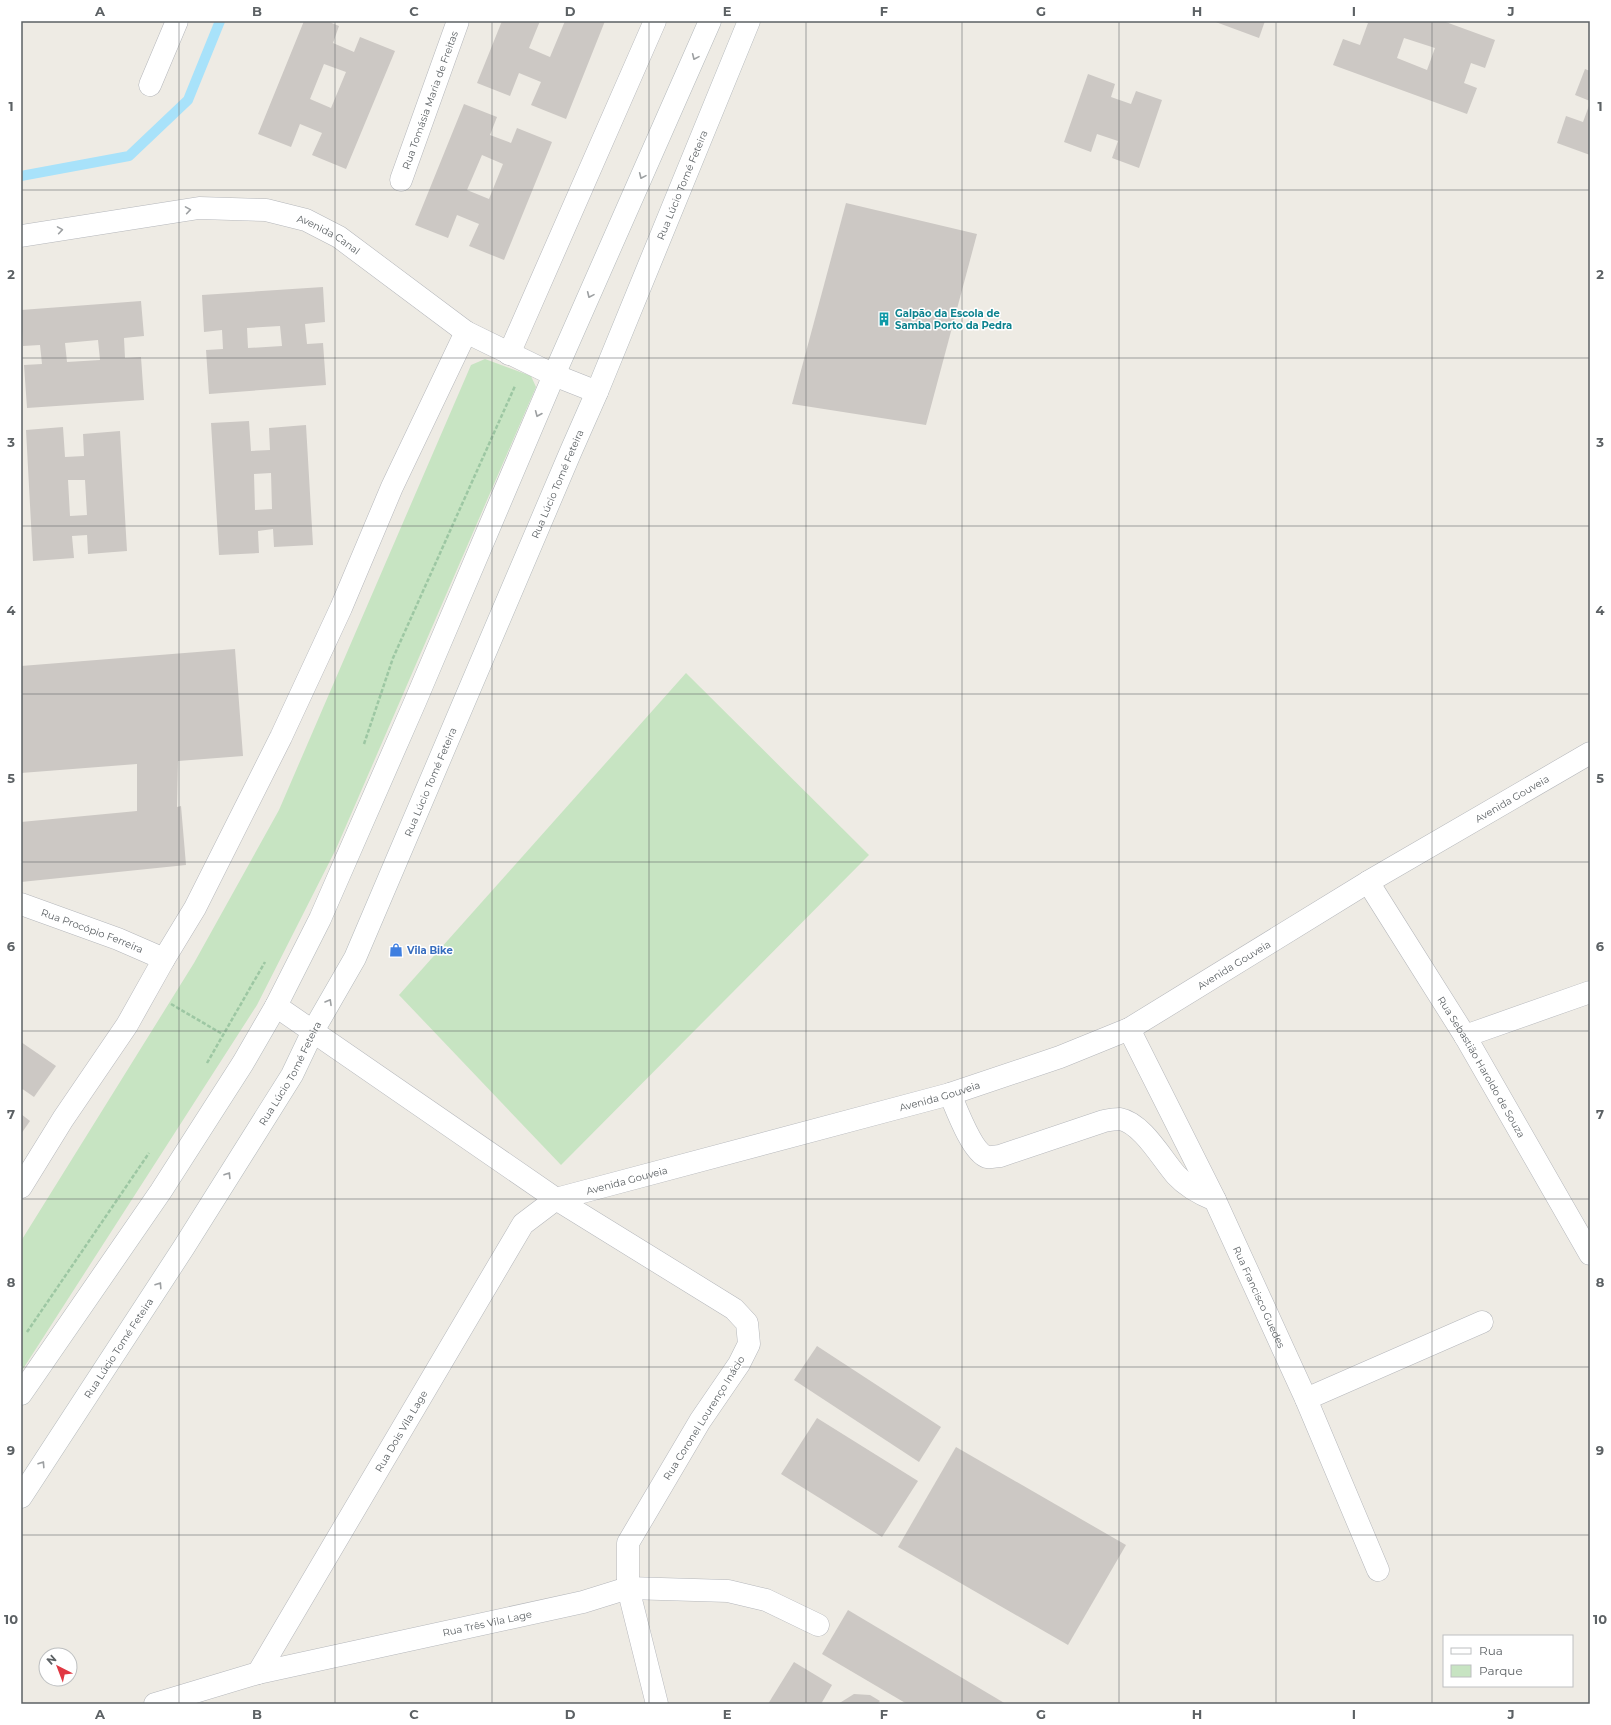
<svg xmlns="http://www.w3.org/2000/svg" width="1611" height="1725" viewBox="0 0 1611 1725" font-family="Montserrat,sans-serif">
	<rect width="100%" height="100%" fill="#eeebe4"/>
	<!-- green -->
	<g fill="#c7e4c2">
		<polygon points="485,359 531,376 536,387 336,849 257,1005 21,1372 21,1241 194,963 279,810 471,365"/>
		<polygon points="686,673 869,855 561,1165 399,995"/>
	</g>
	<g fill="none" stroke-linecap="round" stroke-linejoin="round">
		<!-- stream -->
		<polyline stroke="#a8e2fa" stroke-width="10" points="21,176 129,156 188,100 220,21"/>
	</g>
	<!-- building -->
	<g fill="#ccc8c4" fill-rule="evenodd">
		<path d="M304 21H327L339 26 333 43 354 52 360 37 395 51 346 169 312 155 322 133 300 124 291 147 258 134ZM324 64 346 72 331 108 310 99Z"/>
		<polygon points="502,21 540,21 529,48 550,57 565,21 605,21 566,119 531,105 541,82 519,73 510,96 477,83"/>
		<polygon points="1213,21 1265,21 1259,38"/>
		<path d="M1361 21H1443L1495 40 1485 68 1471 63 1464 83 1477 88 1467 114 1333 65 1343 39 1360 45 1368 23ZM1404 38 1435 48 1427 70 1397 58Z"/>
		<polygon points="1585,69 1590,71 1590,101 1575,95"/>
		<polygon points="1088,74 1115,84 1111,97 1131,104 1136,91 1162,100 1139,168 1112,158 1118,141 1097,134 1091,152 1064,142"/>
		<polygon points="1590,103 1590,155 1557,143 1566,116 1583,122"/>
		<path d="M464 104 497 117 490 135 511 143 517 128 552 142 504 260 469 246 479 224 457 215 448 238 415 225ZM482 155 503 164 489 199 467 190Z"/>
		<polygon points="846,203 977,234 926,425 792,404"/>
		<path d="M323 287 325 322 305 324 307 344 323 343 326 385 209 394 206 350 223 349 222 330 204 332 202 295ZM280 326 282 346 248 348 247 328Z"/>
		<path d="M141 301 144 336 124 338 125 358 141 357 144 400 27 408 24 365 42 364 40 345 23 346 21 310ZM98 340 100 360 67 362 65 343Z"/>
		<path d="M249 421 251 451 270 450 269 428 306 425 313 545 274 547 273 529 258 531 259 553 219 555 211 423ZM271 473 272 509 255 510 254 474Z"/>
		<path d="M63 427 65 457 84 456 83 434 120 431 127 551 88 554 87 535 72 536 74 558 33 561 26 430ZM68 480H85L87 515 70 516Z"/>
		<polygon points="235,649 243,756 178,761 177,807 181,806 186,865 21,882 21,822 137,811 137,764 21,773 21,666"/>
		<polygon points="21,1042 56,1066 34,1097 21,1088"/>
		<polygon points="21,1114 30,1121 21,1134"/>
		<polygon points="817,1346 941,1427 919,1462 794,1380"/>
		<polygon points="817,1418 918,1481 882,1537 781,1474"/>
		<polygon points="956,1447 1126,1545 1068,1645 898,1547"/>
		<polygon points="848,1610 1006,1704 907,1704 822,1654"/>
		<polygon points="794,1662 832,1685 821,1704 768,1704"/>
		<polygon points="854,1694 870,1695 880,1701 877,1704 838,1704"/>
	</g>
	<g fill="none" stroke-linecap="round" stroke-linejoin="round">
		<!-- minor casing -->
		<g stroke="#b5b7bb" stroke-width="23">
			<g id="minor">
				<polyline points="150,85 177,21"/>
				<path id="s1" d="M401 180 458 21"/>
				<path id="s2" d="M21 236 199 208 266 210 306 220 339 237 466 332 554 375 597 392"/>
				<polyline points="509,354 655,21"/>
				<path id="s3" d="M1368 882 1465 1036 1590 1254"/>
				<path id="s4" d="M21 904 118 939 164 959"/>
				<polyline points="276,1006 556,1199 734,1309 747,1323 749,1344 739,1364 700,1421 628,1543 628,1588 657,1704"/>
				<path id="s5" d="M1129 1029 1215 1200 1306 1399 1378 1570"/>
				<polyline points="1465,1036 1590,992"/>
				<path d="M950 1094C956 1108 972 1152 987 1157 990 1158 996 1156 1000 1156L1104 1121C1109 1120 1115 1119 1120 1119 1142 1123 1162 1159 1176 1175 1187 1187 1200 1194 1215 1200"/>
				<polyline points="21,1187 63,1119 127,1025 164,959 195,908 281,737 341,608 392,487 466,332"/>
				<polyline points="1306,1399 1482,1322"/>
				<path id="s6" d="M258 1673 523 1224 556 1199 950 1094 1060 1057 1129 1029 1368 882 1590 753"/>
				<path id="s7" d="M155 1704 258 1673 583 1602 628 1588 728 1591 766 1600 818 1625"/>
			</g>
		</g>
		<!-- secondary casing -->
		<g stroke="#b3b8bb" stroke-width="23">
			<g id="secondary">
				<polyline points="21,1394 161,1191 243,1063 276,1006 320,919 415,702 554,375 710,21"/>
				<path id="s8" d="M21 1497 184 1247 292 1075 313 1031 355 958 571 451 597 392 749 21"/>
			</g>
		</g>
		<!-- path -->
		<g stroke="#9dc7a3" stroke-width="2.5" stroke-dasharray="4 2" stroke-linecap="butt">
			<polyline points="364,744 393,658 515,386"/>
			<polyline points="171,1004 224,1035"/>
			<polyline points="207,1063 265,962"/>
			<polyline points="27,1332 149,1153"/>
		</g>
		<!-- minor -->
		<use href="#minor" stroke="#fff" stroke-width="22"/>
		<!-- secondary -->
		<use href="#secondary" stroke="#fff" stroke-width="22"/>
	</g>
	<!-- one-way arrows -->
	<defs><path id="oneway-chevron" d="M-2-3.5L2.5 0L-2 3.5" fill="none" stroke-width="1.6" stroke-linecap="round" stroke-linejoin="round"/></defs>
	<g stroke="#9da0a2">
		<use href="#oneway-chevron" transform="translate(695 57) rotate(114)"/>
		<use href="#oneway-chevron" transform="translate(642 176) rotate(114)"/>
		<use href="#oneway-chevron" transform="translate(188 210) rotate(-9)"/>
		<use href="#oneway-chevron" transform="translate(60 230) rotate(-9)"/>
		<use href="#oneway-chevron" transform="translate(590 295) rotate(114)"/>
		<use href="#oneway-chevron" transform="translate(538 414) rotate(113)"/>
		<use href="#oneway-chevron" transform="translate(329 1002) rotate(-60)"/>
		<use href="#oneway-chevron" transform="translate(228 1175) rotate(-58)"/>
		<use href="#oneway-chevron" transform="translate(159 1285) rotate(-57)"/>
		<use href="#oneway-chevron" transform="translate(42 1464) rotate(-57)"/>
	</g>
	<!-- grid -->
	<path fill="none" stroke="#5c6164" stroke-width="1" stroke-opacity="0.55" d="M179 21V1704M335 21V1704M492 21V1704M649 21V1704M806 21V1704M962 21V1704M1119 21V1704M1276 21V1704M1432 21V1704M21 190H1590M21 358H1590M21 526H1590M21 694H1590M21 862H1590M21 1031H1590M21 1199H1590M21 1367H1590M21 1535H1590"/>
	<!-- icons -->
	<defs>
		<g id="building-bare" transform="scale(1.08)"><path d="M-4-6H4V6H1V3H-1V6H-4ZM-2.5-4.3h1.7v1.8h-1.7ZM.8-4.3h1.7v1.8H.8ZM-2.5-1h1.7V.8h-1.7ZM.8-1h1.7V.8H.8Z" fill="#0f9aa8" stroke="#fff" stroke-width="2.5" paint-order="stroke"/></g>
		<g id="shop-bare" transform="scale(1.08)"><path d="M-5-2.5h2.3a2.7 3.5 0 0 1 5.4 0H5L5.5 6h-11ZM-1.5-2.5h3a1.5 2.3 0 0 0-3 0Z" fill="#3f7fe0" stroke="#fff" stroke-width="2.5" paint-order="stroke"/></g>
	</defs>
	<g fill-rule="evenodd">
		<use href="#building-bare" x="884" y="319"/>
		<use href="#shop-bare" x="396" y="950"/>
	</g>
	<g text-anchor="middle" dominant-baseline="central" stroke-width="3" stroke-linejoin="round" paint-order="stroke">
		<!-- street labels -->
		<g font-size="10" fill="#5c6164" stroke="#fff">
			<text stroke="none"><textPath href="#s1" startOffset="85">Rua Tomásia Maria de Freitas</textPath></text>
			<text stroke="none"><textPath href="#s8" startOffset="1474">Rua Lúcio Tomé Feteira</textPath></text>
			<text stroke="none"><textPath href="#s2" startOffset="315">Avenida Canal</textPath></text>
			<text stroke="none"><textPath href="#s8" startOffset="1150">Rua Lúcio Tomé Feteira</textPath></text>
			<text stroke="none"><textPath href="#s8" startOffset="826">Rua Lúcio Tomé Feteira</textPath></text>
			<text stroke="none"><textPath href="#s6" startOffset="1608">Avenida Gouveia</textPath></text>
			<text stroke="none"><textPath href="#s4" startOffset="76">Rua Procópio Ferreira</textPath></text>
			<text stroke="none"><textPath href="#s6" startOffset="1284">Avenida Gouveia</textPath></text>
			<text stroke="none"><textPath href="#s3" startOffset="217">Rua Sebastião Haroldo de Souza</textPath></text>
			<text stroke="none"><textPath href="#s8" startOffset="502">Rua Lúcio Tomé Feteira</textPath></text>
			<text stroke="none"><textPath href="#s6" startOffset="960">Avenida Gouveia</textPath></text>
			<text stroke="none"><textPath href="#s6" startOffset="636">Avenida Gouveia</textPath></text>
			<text stroke="none"><textPath href="#s5" startOffset="298">Rua Francisco Guedes</textPath></text>
			<text stroke="none"><textPath href="#s8" startOffset="178">Rua Lúcio Tomé Feteira</textPath></text>
			<text transform="translate(704 1418) rotate(-58)">Rua Coronel Lourenço Inácio</text>
			<text stroke="none"><textPath href="#s6" startOffset="281">Rua Dois Vila Lage</textPath></text>
			<text stroke="none"><textPath href="#s7" startOffset="342">Rua Três Vila Lage</textPath></text>
		</g>
		<!-- culture labels -->
		<g font-size="10" font-weight="bold" fill="#0d838f" stroke="#fff" text-anchor="start">
			<text x="895" y="313">Galpão da Escola de<tspan x="895" dy="12">Samba Porto da Pedra</tspan></text>
		</g>
		<!-- shop labels -->
		<g font-size="10" font-weight="bold" fill="#366cbe" stroke="#fff" text-anchor="start">
			<text x="407" y="950">Vila Bike</text>
		</g>
	</g>
	<!-- border -->
	<rect width="1611" height="1725" fill="none" stroke="#ffffff" stroke-width="44"/>
	<!-- legend -->
	<rect x="1443" y="1635" width="130" height="52" fill="#ffffff" stroke="#bec0c1"/>
	<rect x="1451" y="1648" width="20" height="6" fill="#ffffff" stroke="#bec0c1"/>
	<text x="1479" y="1655" font-size="12" fill="#5c6164">Rua</text>
	<rect x="1451" y="1665" width="20" height="12" fill="#c7e4c2" stroke="#bec0c1"/>
	<text x="1479" y="1675" font-size="12" fill="#5c6164">Parque</text>
	<!-- north arrow -->
	<g transform="translate(58 1667) rotate(318)"><circle r="19" fill="#ffffff" stroke="#bec0c1"/>
	<path d="M0-3L7 15L0 10L-7 15Z" fill="#e03842"/>
	<text y="-6" font-size="11" font-weight="bold" text-anchor="middle" fill="#5c6164">N</text>
	</g>
	<rect x="22" y="22" width="1567" height="1681" fill="none" stroke="#5c6164" stroke-width="1.5"/>
	<g font-size="13" text-anchor="middle" font-weight="bold" fill="#5c6164">
		<text x="100" y="16">A</text>
		<text x="257" y="16">B</text>
		<text x="414" y="16">C</text>
		<text x="570" y="16">D</text>
		<text x="727" y="16">E</text>
		<text x="884" y="16">F</text>
		<text x="1041" y="16">G</text>
		<text x="1197" y="16">H</text>
		<text x="1354" y="16">I</text>
		<text x="1511" y="16">J</text>
		<text x="11" y="111">1</text>
		<text x="1600" y="111">1</text>
		<text x="11" y="279">2</text>
		<text x="1600" y="279">2</text>
		<text x="11" y="447">3</text>
		<text x="1600" y="447">3</text>
		<text x="11" y="615">4</text>
		<text x="1600" y="615">4</text>
		<text x="11" y="783">5</text>
		<text x="1600" y="783">5</text>
		<text x="11" y="951">6</text>
		<text x="1600" y="951">6</text>
		<text x="11" y="1119">7</text>
		<text x="1600" y="1119">7</text>
		<text x="11" y="1287">8</text>
		<text x="1600" y="1287">8</text>
		<text x="11" y="1455">9</text>
		<text x="1600" y="1455">9</text>
		<text x="11" y="1624">10</text>
		<text x="1600" y="1624">10</text>
		<text x="100" y="1719">A</text>
		<text x="257" y="1719">B</text>
		<text x="414" y="1719">C</text>
		<text x="570" y="1719">D</text>
		<text x="727" y="1719">E</text>
		<text x="884" y="1719">F</text>
		<text x="1041" y="1719">G</text>
		<text x="1197" y="1719">H</text>
		<text x="1354" y="1719">I</text>
		<text x="1511" y="1719">J</text>
	</g>
</svg>
